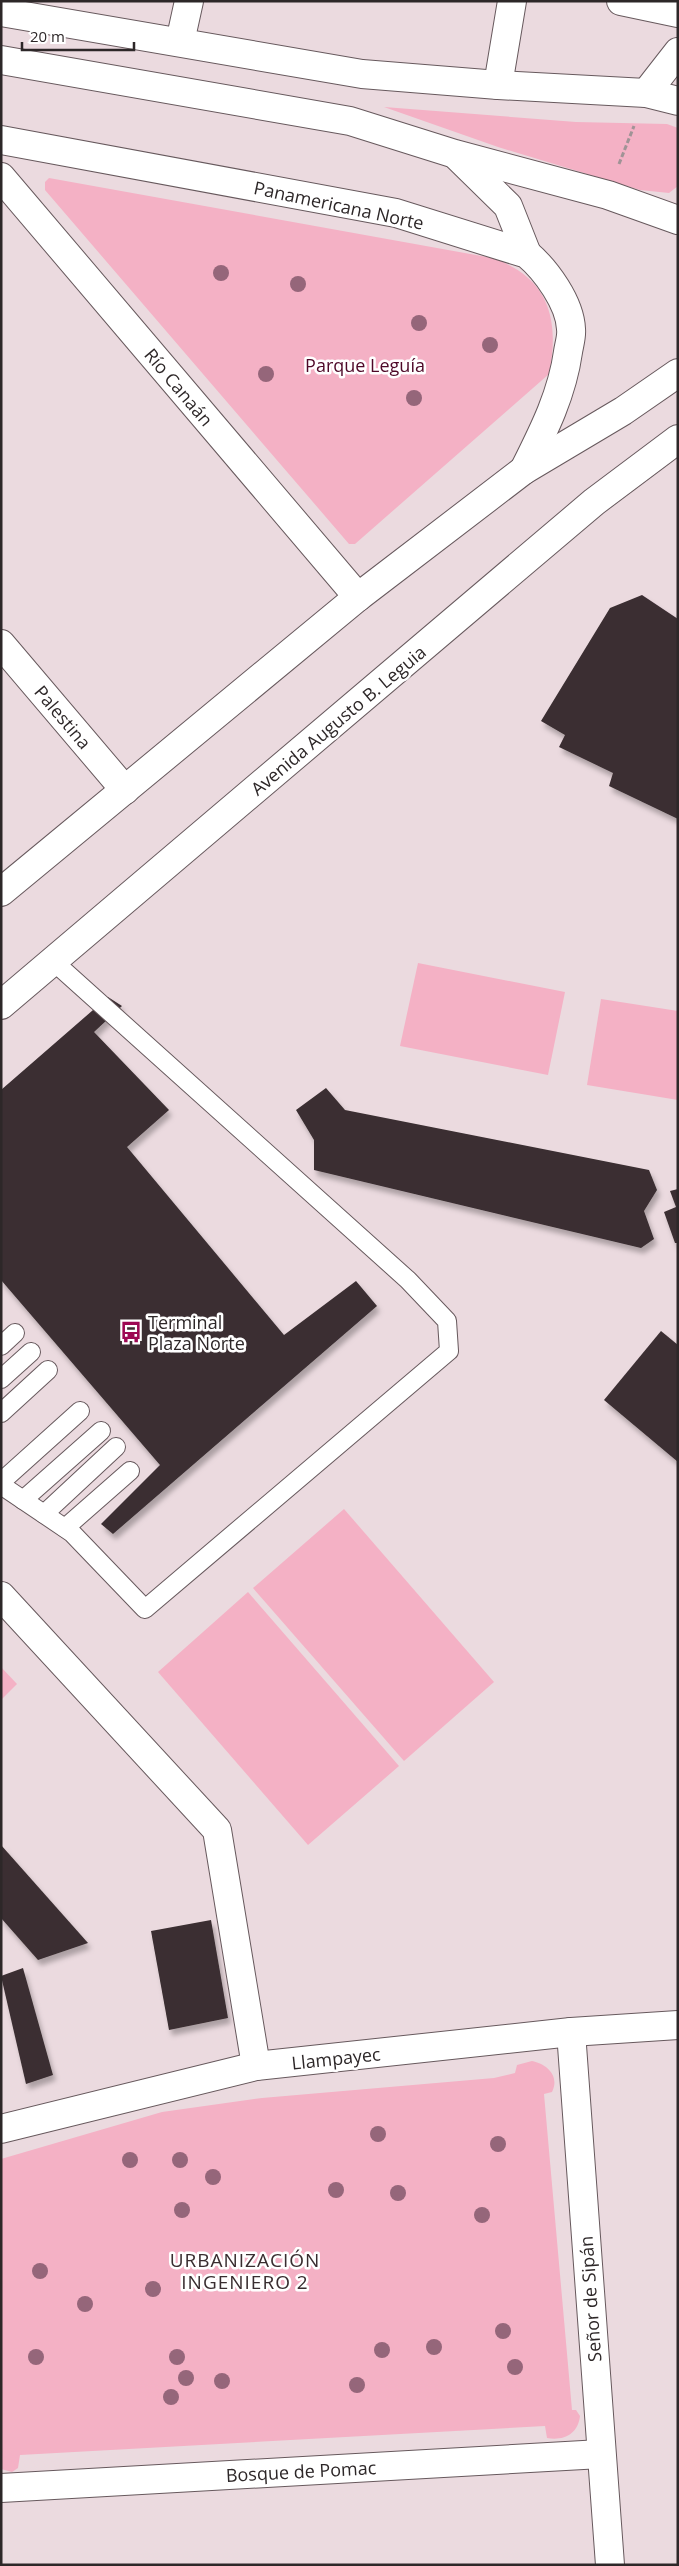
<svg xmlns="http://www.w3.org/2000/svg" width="679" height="2566" viewBox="0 0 679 2566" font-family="'Open Sans',sans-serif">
	<defs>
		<filter id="shadow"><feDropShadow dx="3" dy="5.5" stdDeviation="2.5" flood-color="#0004"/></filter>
	</defs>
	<rect width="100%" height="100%" fill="#ebdadf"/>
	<!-- green -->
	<g fill="#f4b1c5">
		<polygon points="384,107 576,122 667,124 678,128 678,186 669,193 640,190 498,147"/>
		<path d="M49 178 498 259C508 265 518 269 527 277 556 302 556 340 549 374L355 544H349L45 190V182Z"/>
		<polygon points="418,963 565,992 548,1075 400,1046"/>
		<polygon points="601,999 678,1011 678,1100 587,1085"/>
		<polygon points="344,1509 494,1682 404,1761 253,1588"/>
		<polygon points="248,1592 399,1766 308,1845 158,1672"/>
		<polygon points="1,1667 17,1684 1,1700"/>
		<path d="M532 2061C547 2064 560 2076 552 2092L544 2094 572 2410H576L580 2416C578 2434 564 2441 547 2438L545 2426 20 2455 18 2468 12 2472 1 2469V2159L162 2112 262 2098 494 2078 515 2073 517 2065Z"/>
	</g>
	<!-- building -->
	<g fill="#3a2e31" filter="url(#shadow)">
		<polygon points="642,595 678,619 678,819 609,786 613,773 559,747 565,735 541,721 610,608"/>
		<polygon points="108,997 122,1006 94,1032 169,1110 127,1147 284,1335 356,1281 377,1306 113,1534 101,1524 160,1465 1,1280 1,1090"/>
		<polygon points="326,1088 345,1110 649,1170 657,1190 644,1211 654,1239 641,1248 314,1170 314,1140 296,1110"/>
		<polygon points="678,1189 678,1243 675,1243 664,1212 676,1207 670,1191"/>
		<polygon points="661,1331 678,1345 678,1462 604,1400"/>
		<polygon points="1,1845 88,1943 38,1960 1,1918"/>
		<polygon points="211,1920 228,2018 169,2030 151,1931"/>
		<polygon points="23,1968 53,2075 26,2084 1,1976"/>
	</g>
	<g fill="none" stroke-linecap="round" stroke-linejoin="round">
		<!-- lane casing -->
		<g stroke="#67595d" stroke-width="20">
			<g id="lane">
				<polyline points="1,1346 15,1333"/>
				<polyline points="1,1379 31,1352"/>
				<polyline points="1,1413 48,1370"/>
				<polyline points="1,1482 80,1411"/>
				<polyline points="1,1485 72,1533 145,1609 449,1351 447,1321 408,1280 53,961"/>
				<polyline points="23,1500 101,1431"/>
				<polyline points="44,1514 116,1447"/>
				<polyline points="65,1528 130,1471"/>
			</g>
		</g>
		<!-- street casing -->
		<g stroke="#67595d" stroke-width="30">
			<g id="street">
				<polyline points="621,1 678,13"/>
				<polyline points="646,93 678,52"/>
				<path d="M1 140 396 213 527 254C546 270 570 303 571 329 572 336 569 345 568 352 562 395 543 432 524 470"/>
				<polyline points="1,177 358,597"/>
				<polyline points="1,644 125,790"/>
				<polyline points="1,1596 217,1830 256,2066"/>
				<polyline points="571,2032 610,2565"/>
				<polyline points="1,2129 256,2066 571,2032 678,2025"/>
				<polyline points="1,2488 601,2454"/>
			</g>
		</g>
		<!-- primary casing -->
		<g stroke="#67595d" stroke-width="30">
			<g id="primary">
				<polyline points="1,892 358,597 524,470 623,411 678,373"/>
				<polyline points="1,1005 594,502 678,439"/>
			</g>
		</g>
		<!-- highway casing -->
		<g stroke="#67595d" stroke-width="30">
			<g id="highway">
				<polyline points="1,12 362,74 498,85 646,93 678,101"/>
				<polyline points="180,42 189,1"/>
				<polyline points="1,60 350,121 455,154 608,195 678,220"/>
				<polyline points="498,85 512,1"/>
				<polyline points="458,157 508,206 527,254"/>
			</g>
		</g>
		<!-- path -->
		<polyline stroke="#a09396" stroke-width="3" stroke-dasharray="5 2.5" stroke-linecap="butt" points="619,164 634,126"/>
		<!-- lane -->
		<use href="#lane" stroke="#fff" stroke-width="18"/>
		<!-- street -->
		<use href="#street" stroke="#fff" stroke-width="28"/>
		<!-- primary -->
		<use href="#primary" stroke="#fff" stroke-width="28"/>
		<!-- highway -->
		<use href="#highway" stroke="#fff" stroke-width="28"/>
	</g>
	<!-- trees -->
	<g fill="#95667a">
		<circle cx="221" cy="273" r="8"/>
		<circle cx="298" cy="284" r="8"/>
		<circle cx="419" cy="323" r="8"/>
		<circle cx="490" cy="345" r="8"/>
		<circle cx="266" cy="374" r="8"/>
		<circle cx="414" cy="398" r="8"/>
		<circle cx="378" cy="2134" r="8"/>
		<circle cx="498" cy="2144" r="8"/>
		<circle cx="130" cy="2160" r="8"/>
		<circle cx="180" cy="2160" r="8"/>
		<circle cx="213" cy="2177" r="8"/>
		<circle cx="336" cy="2190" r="8"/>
		<circle cx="398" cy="2193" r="8"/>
		<circle cx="182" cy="2210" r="8"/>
		<circle cx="482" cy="2215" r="8"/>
		<circle cx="40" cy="2271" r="8"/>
		<circle cx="153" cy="2289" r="8"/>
		<circle cx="85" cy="2304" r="8"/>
		<circle cx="503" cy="2331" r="8"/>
		<circle cx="434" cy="2347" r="8"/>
		<circle cx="382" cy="2350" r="8"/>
		<circle cx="36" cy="2357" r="8"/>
		<circle cx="177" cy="2357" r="8"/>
		<circle cx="515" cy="2367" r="8"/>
		<circle cx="186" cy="2378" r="8"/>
		<circle cx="222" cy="2381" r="8"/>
		<circle cx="357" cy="2385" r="8"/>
		<circle cx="171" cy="2397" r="8"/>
	</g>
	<!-- icons -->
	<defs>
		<g id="bus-bare" transform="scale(1.725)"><path d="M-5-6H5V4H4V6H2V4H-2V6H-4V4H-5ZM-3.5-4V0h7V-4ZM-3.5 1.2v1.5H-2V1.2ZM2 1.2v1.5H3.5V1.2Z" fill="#9d0853" stroke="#fff" stroke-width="2.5" paint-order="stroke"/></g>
	</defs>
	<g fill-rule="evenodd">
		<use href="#bus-bare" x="131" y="1332"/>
	</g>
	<g text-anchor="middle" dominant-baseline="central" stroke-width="5" stroke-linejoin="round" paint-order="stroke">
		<!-- street labels -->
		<g font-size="18" fill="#2d2728" stroke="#fff">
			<text transform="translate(339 205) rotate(12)">Panamericana Norte</text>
			<text transform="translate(179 387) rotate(50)">Río Canaán</text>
			<text transform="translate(63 717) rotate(50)">Palestina</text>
			<text transform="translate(338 720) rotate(-40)">Avenida Augusto B. Leguia</text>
			<text transform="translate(336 2058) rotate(-6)">Llampayec</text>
			<text transform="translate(590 2299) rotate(-94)">Señor de Sipán</text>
			<text transform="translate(301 2471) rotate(-3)">Bosque de Pomac</text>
		</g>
		<!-- park labels -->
		<g font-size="18" fill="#4e0828" stroke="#fff">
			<text x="365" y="365">Parque Leguía</text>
		</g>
		<!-- poi labels -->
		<g font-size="18" fill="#2d2728" stroke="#fff" text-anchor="start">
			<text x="148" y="1322">Terminal<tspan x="148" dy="21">Plaza Norte</tspan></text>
		</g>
		<!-- neighbourhood labels -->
		<g font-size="19" letter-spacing="1" fill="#392d30" stroke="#fff">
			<text x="245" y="2260">URBANIZACIÓN<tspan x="245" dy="22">INGENIERO 2</tspan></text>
		</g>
	</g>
	<!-- border -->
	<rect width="679" height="2566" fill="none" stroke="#2d2728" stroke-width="5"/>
	<!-- scale -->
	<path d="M22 42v8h112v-8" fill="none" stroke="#2d2728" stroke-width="2.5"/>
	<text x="30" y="42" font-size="15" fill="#2d2728" stroke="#ffffff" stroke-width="4" paint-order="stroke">20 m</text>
</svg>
